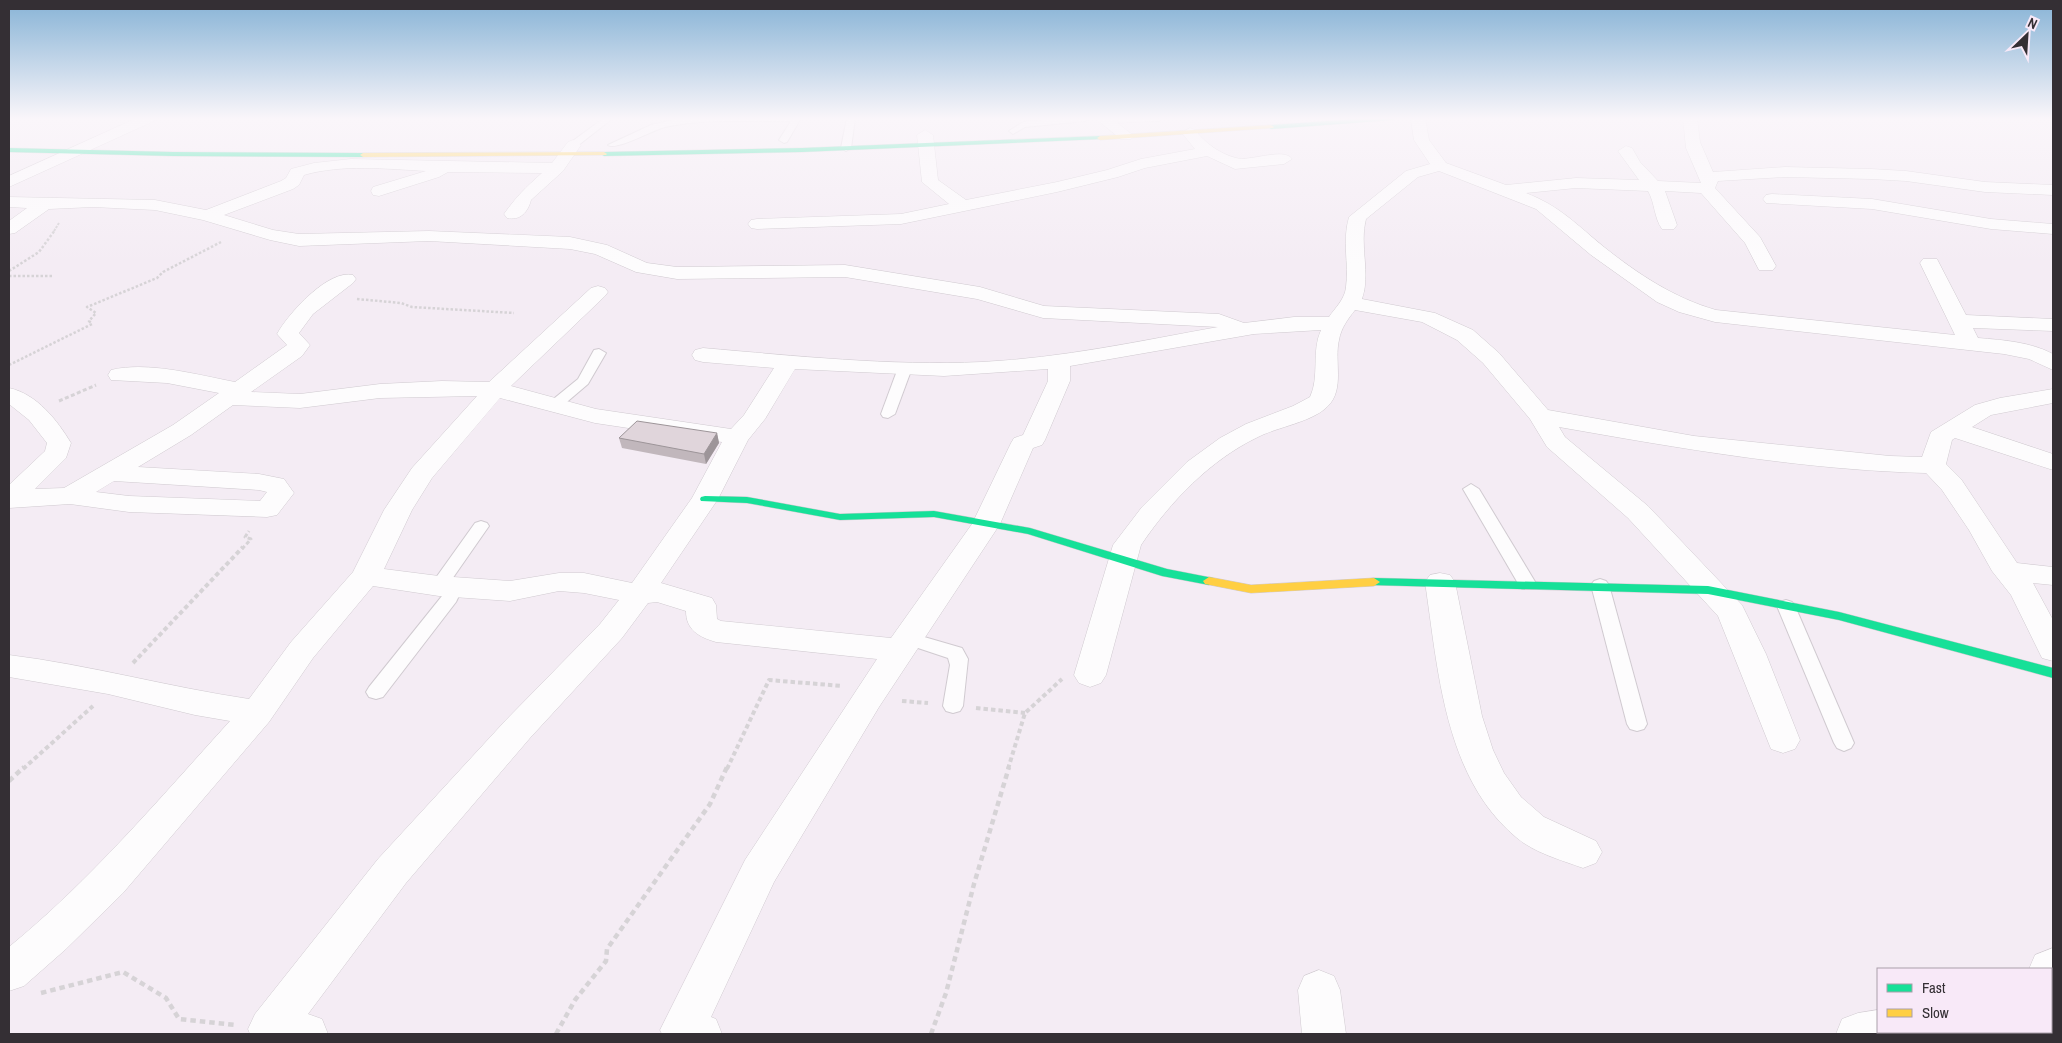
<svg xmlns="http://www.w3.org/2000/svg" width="2062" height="1043" viewBox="0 0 2062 1043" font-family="'Archivo Narrow',sans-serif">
	<rect width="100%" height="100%" fill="#f4ecf4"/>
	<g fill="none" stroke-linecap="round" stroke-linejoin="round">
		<!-- lane casing -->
		<g stroke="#d0cad0" stroke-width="2">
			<g id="lane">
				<polygon points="604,118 613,118 576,147 570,147 570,143"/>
				<path d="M681 118H801L787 142 784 143 779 140 791 121C750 122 705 118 665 127 653 130 616 151 608 145L651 125Z"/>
				<polygon points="847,118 855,118 851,148 846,151 841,148"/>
				<polygon points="1063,118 1089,118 1085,121 1025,127 1013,134 1009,131 1023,122"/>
				<polygon points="1105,118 1163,118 1159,121 1102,123 1101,121"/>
				<polygon points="599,349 606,353 588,384 561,407 551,407 549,404 551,401 578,379 594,350"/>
				<polygon points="905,364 912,368 895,414 888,418 883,417 881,414 898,368"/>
				<polygon points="1471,484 1479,489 1537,585 1534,589 1522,589 1519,585 1463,489"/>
				<polygon points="481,521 487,523 489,526 450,582 460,583 463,587 456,602 383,697 376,699 369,697 366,692 369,687 442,596 444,590 433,590 430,586 475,523"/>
				<polygon points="1600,579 1606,581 1609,585 1647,724 1644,729 1637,731 1630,729 1627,724 1591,585 1594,581"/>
				<polygon points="1786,600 1792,602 1795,606 1854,743 1851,748 1844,751 1837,748 1834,743 1777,606 1780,602"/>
				<polygon points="907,632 962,648 968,659 963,706 960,711 953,713 946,711 943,706 950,665 948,658 900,642 898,638 900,634"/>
			</g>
		</g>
		<!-- street casing -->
		<g stroke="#d0cad0" stroke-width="1">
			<g id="street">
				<polygon points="137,118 156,118 154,121 9,187 9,176"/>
				<polygon points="1095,118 1111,118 1134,136 1131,139 1121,139"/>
				<path d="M1411 118H1425L1429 140 1446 163 1506 185 1576 178 1639 180 1618 151 1626 146 1632 148 1640 162 1658 181 1701 183 1686 148 1683 118H1697L1700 142 1713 172 1785 167 1871 169 1906 171 1985 182 2053 185V195L1985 192 1906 181 1871 179 1785 177 1718 181 1715 188 1760 237 1776 266 1773 270H1759L1745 243 1701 193 1665 191 1677 225 1674 229H1662C1654 218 1655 203 1648 191L1576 188 1526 193C1560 206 1577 225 1604 247 1638 274 1674 298 1716 310L1955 335 1920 263 1923 259H1937L1966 315 2053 319V331L1973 328 1978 338C2003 340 2031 342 2053 354V370L2029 359 2004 354 1715 322 1679 312 1657 302 1591 255 1536 209 1439 171 1418 177 1366 219C1359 245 1371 274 1362 299L1435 313 1473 330 1499 353 1548 410 1694 436 1890 456 1922 457 1931 432 1975 405 2000 398 2053 389V403L1991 415 1972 427 2053 454V470L1955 438 1952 440 1946 464 1961 479 2017 563 2053 567V585L2033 583 2053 620V661L2042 658 2011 595 1992 571 1969 530 1942 490 1926 473C1804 470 1678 448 1559 427L1565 437 1648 506 1742 605 1766 654 1800 740 1795 749 1783 753 1771 749 1718 616 1628 518 1547 447 1530 419 1483 363 1457 340 1422 322 1355 310C1348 319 1341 328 1339 340 1334 361 1345 389 1328 406 1313 422 1277 427 1258 437 1210 460 1170 502 1141 545L1106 675 1101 683 1090 687 1079 683 1074 675 1113 545 1142 507 1187 462 1220 438 1246 424 1293 406 1310 397C1320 376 1311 352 1321 330L1254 334 1070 366V381L1045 440 1042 445 1033 448 1000 524 879 707 774 882 711 1017 716 1019 722 1034H662L660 1030 745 860 877 659 716 642C699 637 686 630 686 611L657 602 648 603 622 638 530 738 406 883 308 1014 322 1019 328 1034H250L248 1029 255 1014 378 859 506 720 600 624 619 600 584 593 559 591 510 601 439 596 373 586 313 658 269 722 123 893 66 949 24 986 9 991V947C91 880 159 799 230 721L195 715 108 694 9 677V655C90 665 168 687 249 699L291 642 353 572 384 510 412 468 477 396 380 398 300 408 233 405 191 435 138 467 259 474 284 479 294 493 277 515 267 517 129 512 70 504 9 508V485L45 451 47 443 29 420 9 404V388C37 394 57 420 71 443L66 458 35 489 64 488 173 425 219 393 167 383 111 380 108 375 111 370C148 361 198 375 235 382L287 345 277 334C288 314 328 269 353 275L356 279 353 283 313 314 299 333 310 345 302 356 251 392 300 394 380 384 442 381 489 382 591 288 598 286 605 288 608 292 605 296 511 386 596 409 731 429 744 415 774 368 703 362 695 360 692 355 695 350 703 348C796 356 889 366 982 362 1062 358 1140 341 1218 327L1043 318 977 299 845 277 677 279 636 272 595 254 570 249 429 241 299 246 270 240 203 220 155 210 93 207 49 209 15 233 9 234V221L27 208 9 207V197L155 200 206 210 281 181 286 178 291 169 314 163 351 159 552 163 568 142 573 140 581 145 563 171 531 200C528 212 520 221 507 218L504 214C517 196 525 188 542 173L448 172 439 177 379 196 373 195 371 191 373 187 426 171C385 169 343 164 304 175L299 185 293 189 224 215 273 230 299 234 429 231 570 237 607 245 647 263 677 267 845 265 980 287 1044 306 1219 314 1244 323 1294 317H1329C1335 308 1345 299 1346 287 1349 263 1342 241 1349 217L1406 171 1430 164 1414 140ZM795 369 944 376 1048 369V381L1023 435 1014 438 1011 443 972 524 891 638 721 621 717 619 716 605 712 598 661 583 718 499 748 440 765 419ZM500 398 595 423 722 442 692 498 632 583 584 573H559L510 581 439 576 384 569 412 510 432 478ZM114 481 259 490 267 492 260 501 129 496 96 492Z"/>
				<path d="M1190 128 1195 130C1205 143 1220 154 1236 158 1249 162 1284 147 1292 159L1284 164 1235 169 1207 156 1145 168 1118 177 1057 192 901 224 757 229 751 228 748 224 751 220 757 219 901 214 949 204 922 182 917 135 925 130 933 135 938 180 966 200 1057 182 1107 170 1141 159 1195 149 1182 133Z"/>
				<polygon points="1772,194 1872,199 1991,219 2053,224 2053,234 1991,229 1872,209 1766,203 1763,199 1766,195"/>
				<path d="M1440 573 1450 575 1455 582 1482 716 1493 750 1504 773 1521 797 1544 817 1596 841 1602 852 1596 863 1583 868C1561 860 1535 853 1517 838 1444 778 1438 669 1425 582L1430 575Z"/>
				<polygon points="2053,948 2053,987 2051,988 2051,969 2029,969 2035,955"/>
				<polygon points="1319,970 1334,976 1340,990 1346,1034 1302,1034 1298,990 1304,976"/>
				<polygon points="1878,1010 1878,1032 1900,1032 1899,1034 1836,1034 1842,1019 1858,1013"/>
			</g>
		</g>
		<!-- fast casing -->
		<g stroke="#d0cad0" stroke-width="1">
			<g id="fast">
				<polygon points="1371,118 1396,118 1393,120 1271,129 1268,127 1271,125"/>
				<polygon points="1100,136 1103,138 1102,139 802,152 604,156 601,154 604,152 802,148"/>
				<polygon points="9,148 173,152 363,153 366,155 363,157 173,156 9,152"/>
				<polygon points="705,496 747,497 840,514 934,511 1030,528 1167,569 1213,578 1215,581 1209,585 1162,576 1028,534 934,517 840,520 747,503 701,501 700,499 701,497"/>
				<polygon points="1374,578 1708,586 1839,612 2053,668 2053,678 1839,620 1708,594 1370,585 1368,582 1370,579"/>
			</g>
		</g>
		<!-- slow casing -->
		<g stroke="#d0cad0" stroke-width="1">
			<g id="slow">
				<polygon points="1271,125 1274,127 1273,128 1100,140 1097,138 1100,136"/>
				<polygon points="604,152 607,154 606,155 363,157 360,155 363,153"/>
				<polygon points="1209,577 1251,585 1374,578 1380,582 1374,586 1251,593 1205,584 1203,581"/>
			</g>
		</g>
		<!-- path-far4 -->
		<polyline stroke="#d6d3d6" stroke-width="2" stroke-dasharray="2.5 1" stroke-linecap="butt" points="54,231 59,223"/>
		<!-- path-far3 -->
		<g stroke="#d6d3d6" stroke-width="2.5" stroke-dasharray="2.5 2" stroke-linecap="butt">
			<polyline points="9,271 39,252 55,230"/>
			<polyline points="9,276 52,276"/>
			<polyline points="357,299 401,303 412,307 514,313"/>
			<polyline points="9,365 92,324 89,321 96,313 87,307 157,278 163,272 221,242"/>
		</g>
		<!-- path-far2 -->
		<g stroke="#d6d3d6" stroke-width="3" stroke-dasharray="4 2.5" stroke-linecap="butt">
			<polyline points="59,401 96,385"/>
			<polyline points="242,549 251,539 245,537 249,531"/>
		</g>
		<!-- path-far1 -->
		<g stroke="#d6d3d6" stroke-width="4" stroke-dasharray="4.5 3" stroke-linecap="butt">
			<polyline points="133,663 243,547"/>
			<polyline points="902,701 928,703"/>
			<polyline points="976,708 1025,713"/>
			<polyline points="23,769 93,706"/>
			<polyline points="727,769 769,680 842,686"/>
			<polyline points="1008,769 1025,713 1062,679"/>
		</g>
		<!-- path -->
		<g stroke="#d6d3d6" stroke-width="4.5" stroke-dasharray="5.5 4" stroke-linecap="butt">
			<polyline points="9,781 24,767"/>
			<polyline points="41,993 123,972 166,998 179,1019 235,1025"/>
			<polyline points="556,1034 575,1000 606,961 607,949 710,804 727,767"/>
			<polyline points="931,1034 946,993 974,884 1009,767"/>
		</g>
		<!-- lane -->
		<use href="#lane" fill="#fdfcfd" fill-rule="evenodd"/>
		<!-- street -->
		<use href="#street" fill="#fdfcfd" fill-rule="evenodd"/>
		<!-- fast -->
		<use href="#fast" fill="#16e098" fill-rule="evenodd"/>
		<!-- slow -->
		<use href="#slow" fill="#ffcf43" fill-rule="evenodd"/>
	</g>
	<!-- wall -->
	<polygon fill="#c1b7bc" points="717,433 719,443 706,464 622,448 619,438"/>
	<!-- shaded-wall -->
	<polygon fill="#9d9599" points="717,433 719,443 706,464 704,454"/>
	<!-- building -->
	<polygon fill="#e0d5db" stroke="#9d9599" points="637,421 717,433 704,454 619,438"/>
	<!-- sky -->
	<linearGradient id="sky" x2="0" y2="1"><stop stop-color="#87b3d6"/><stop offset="0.45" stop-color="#faf6fa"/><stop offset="1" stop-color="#faf6fa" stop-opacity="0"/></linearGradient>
	<rect width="2062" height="264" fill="url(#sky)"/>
	<!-- border -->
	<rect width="2062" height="1043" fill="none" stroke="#342f34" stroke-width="20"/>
	<!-- legend -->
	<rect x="1877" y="968" width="175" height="65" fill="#f8e9f8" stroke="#aa9faa"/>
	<rect x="1887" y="984" width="25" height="8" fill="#16e098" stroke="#aa9faa"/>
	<text x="1922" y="993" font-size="15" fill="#342f34">Fast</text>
	<rect x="1887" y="1009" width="25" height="8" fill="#ffcf43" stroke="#aa9faa"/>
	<text x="1922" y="1018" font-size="15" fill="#342f34">Slow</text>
	<!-- north arrow -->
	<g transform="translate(2027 35) rotate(25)" stroke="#f8e9f8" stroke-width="4" paint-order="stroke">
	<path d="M0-4L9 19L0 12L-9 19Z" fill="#342f34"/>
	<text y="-8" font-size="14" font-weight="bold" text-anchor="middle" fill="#342f34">N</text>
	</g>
</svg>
